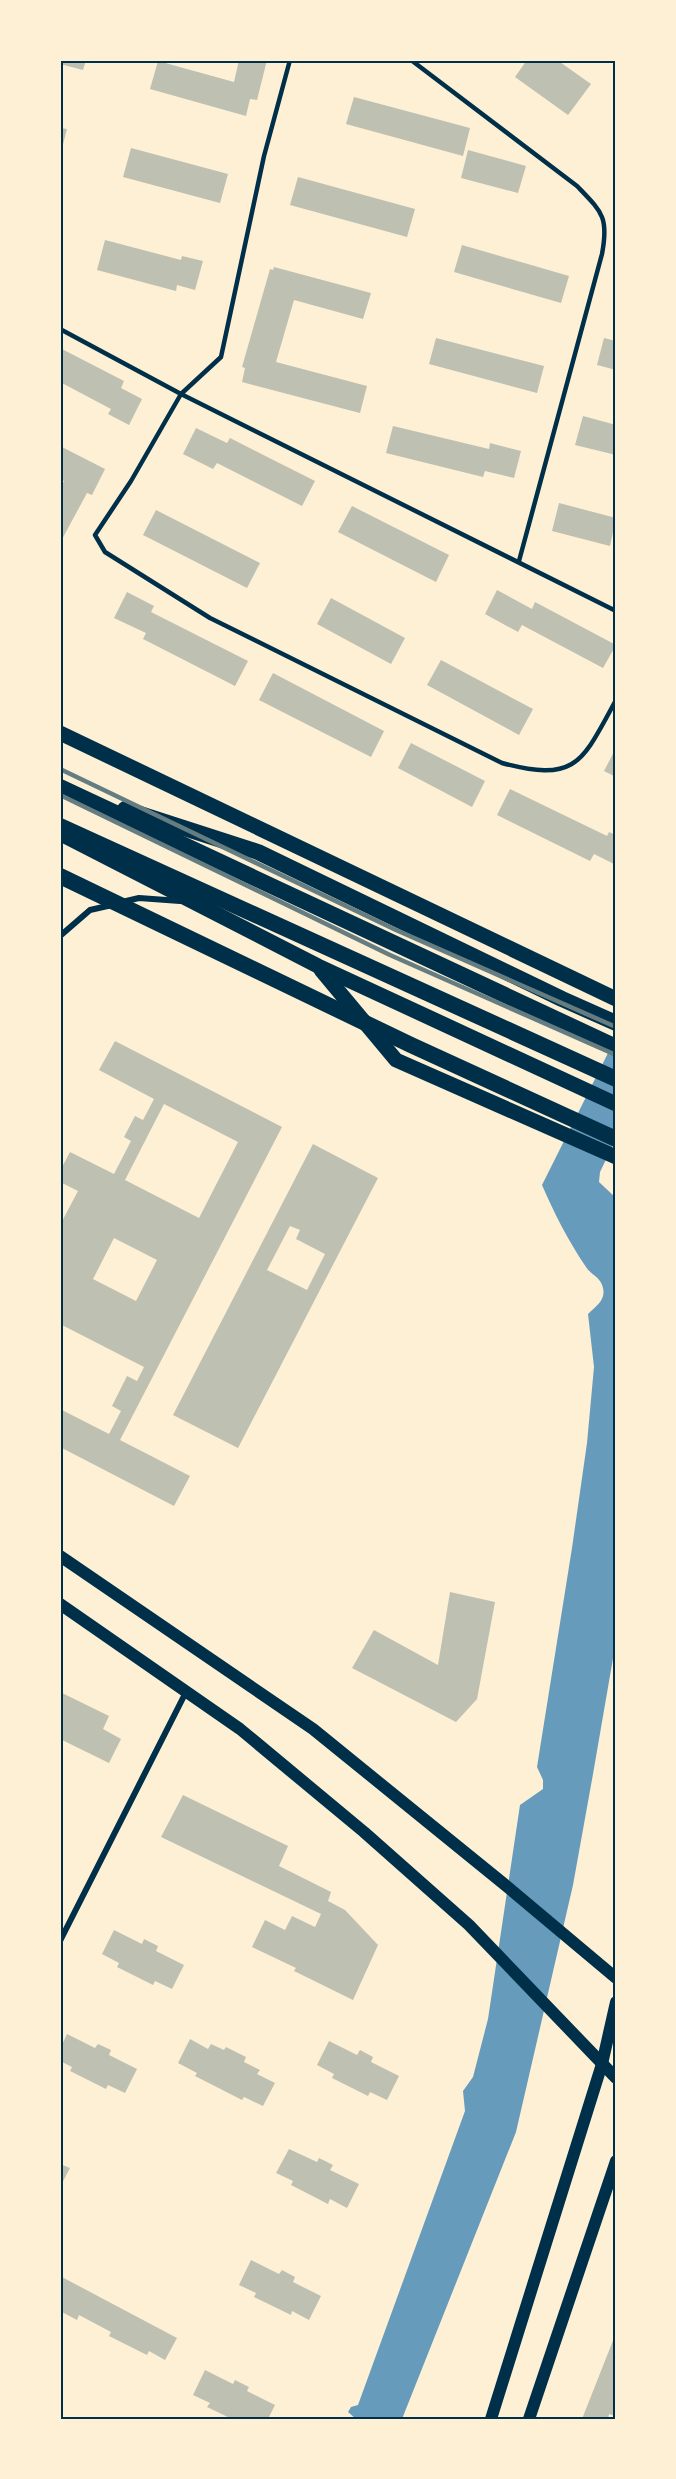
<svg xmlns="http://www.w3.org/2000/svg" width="676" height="2479" viewBox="0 0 676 2479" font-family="Quicksand,sans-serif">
	<rect width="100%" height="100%" fill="#fdf0d5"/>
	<!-- water -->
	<path fill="#669bbc" d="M616 1037V1139L600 1172 599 1182 616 1198V1641L593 1774 573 1885 516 2132 402 2419H356L348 2412 351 2407 358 2405 465 2111 463 2091 473 2077 488 2019 520 1805 543 1789V1780L537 1767 572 1548 587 1443 594 1367 588 1314C596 1306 606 1300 603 1288 601 1277 591 1275 586 1267 569 1242 554 1213 542 1185Z"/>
	<!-- building -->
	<g fill="#bec0b2" fill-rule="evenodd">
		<polygon points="60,60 86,60 83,70 60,64"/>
		<polygon points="239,60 267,60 257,100 250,99 246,116 150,89 158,61 234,82"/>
		<polygon points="527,60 557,60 591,84 568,115 515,77"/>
		<polygon points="354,97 470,128 463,156 346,124"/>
		<polygon points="60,128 67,129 61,152 60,151"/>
		<polygon points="131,148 228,174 220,203 123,177"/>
		<polygon points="468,150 526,166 518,193 461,178"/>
		<polygon points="298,177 415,209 407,237 290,205"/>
		<polygon points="105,240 181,260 182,256 203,261 195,290 177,285 176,291 97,270"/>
		<polygon points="462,245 569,276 561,303 454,272"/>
		<polygon points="274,267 371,293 363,319 294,300 276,362 367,386 360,413 242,382 245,368 242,367 270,269 273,270"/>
		<polygon points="436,338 544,366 537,393 429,364"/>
		<polygon points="604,338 616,341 616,370 597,365"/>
		<polygon points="60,348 124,381 121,388 142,399 129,425 108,414 111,409 60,382"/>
		<polygon points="583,416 616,425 616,455 575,445"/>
		<polygon points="393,426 489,449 490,443 521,451 514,478 485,471 483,477 386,453"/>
		<polygon points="196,428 227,443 230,438 315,481 302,506 217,463 213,469 183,454"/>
		<polygon points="60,446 105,469 92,495 87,493 60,543 60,489 64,481 60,479"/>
		<polygon points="559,503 616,518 610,546 552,531"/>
		<polygon points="352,506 449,555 436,582 338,532"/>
		<polygon points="156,510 260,563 247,588 143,535"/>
		<polygon points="497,590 532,609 535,602 616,645 603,668 522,625 518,632 485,614"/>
		<polygon points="127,592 154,606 151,612 248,661 235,686 143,639 146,633 114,618"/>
		<polygon points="331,598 405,638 391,664 317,624"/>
		<polygon points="441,660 533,709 519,735 427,685"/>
		<polygon points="273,673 384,731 371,757 259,700"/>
		<polygon points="411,743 485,781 472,807 398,768"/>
		<polygon points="616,748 616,777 604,771"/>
		<polygon points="510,789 607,836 609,832 616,835 616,865 594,854 590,861 497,815"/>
		<path d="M115 1041 282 1127 120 1440 190 1476 174 1506 60 1447V1409L109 1434 121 1411 112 1406 127 1376 137 1381 144 1367 60 1324V1225L78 1191 60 1182V1171L70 1152 114 1174 131 1141 124 1137 135 1116 143 1120 154 1099 99 1070ZM164 1104 238 1142 199 1218 125 1180ZM114 1238 157 1260 136 1301 93 1279Z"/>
		<path d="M313 1144 378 1178 238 1448 173 1415ZM290 1226 300 1230 296 1239 325 1254 307 1290 267 1270Z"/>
		<polygon points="450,1592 495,1602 477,1699 456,1722 352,1668 374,1630 438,1665"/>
		<polygon points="60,1692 109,1716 103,1729 121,1739 109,1763 60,1739"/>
		<polygon points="183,1795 288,1846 279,1866 331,1892 328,1901 345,1910 378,1945 353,2000 294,1971 296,1968 252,1947 265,1920 285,1930 292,1916 315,1927 321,1914 161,1837"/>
		<polygon points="114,1930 142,1944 144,1939 158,1946 156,1951 184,1965 172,1989 155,1981 153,1985 117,1967 119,1963 102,1954"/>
		<polygon points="67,2034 95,2048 98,2044 111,2050 109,2055 137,2069 125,2093 108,2085 106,2089 70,2071 72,2067 60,2061 60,2049"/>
		<polygon points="190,2039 208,2049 211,2044 224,2050 226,2047 246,2057 244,2062 260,2070 257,2074 275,2083 263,2106 244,2097 242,2100 195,2076 197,2073 178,2063"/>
		<polygon points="329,2041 357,2055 360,2050 373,2057 371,2062 399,2076 387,2100 370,2092 368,2096 332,2078 334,2074 317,2065"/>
		<polygon points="289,2149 317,2162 319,2158 333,2165 330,2170 359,2184 347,2208 330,2199 328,2204 291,2185 293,2181 276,2173"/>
		<polygon points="60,2164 70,2168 60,2187"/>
		<polygon points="251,2260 279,2274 282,2270 295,2277 293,2282 321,2296 309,2320 292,2311 291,2315 254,2297 256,2293 239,2285"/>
		<polygon points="60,2276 177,2338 165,2360 149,2351 147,2355 109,2336 111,2332 79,2315 77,2320 60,2311"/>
		<polygon points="616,2333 616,2416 609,2414 608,2419 582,2419"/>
		<polygon points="205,2370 233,2384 235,2380 249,2387 247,2391 275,2405 268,2419 232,2419 207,2407 210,2403 193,2395"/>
	</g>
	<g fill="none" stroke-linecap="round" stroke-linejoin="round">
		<!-- service -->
		<g stroke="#003049" stroke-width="4.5">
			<path d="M290 60 264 156 221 357 181 394 131 481 95 535 105 552 210 618 502 763C577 783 582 762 616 700"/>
			<path d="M411 60 577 186C602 212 609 217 602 254L519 561"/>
			<polyline points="60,329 181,394 616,611"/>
		</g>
		<!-- minor -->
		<g stroke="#003049" stroke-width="6">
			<polyline points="122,902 139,898 180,901"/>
			<polyline points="60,936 90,910 112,905"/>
			<polyline points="60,1941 186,1692"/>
		</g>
		<!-- secondary -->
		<g stroke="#003049" stroke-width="12">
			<polyline points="60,1556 313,1729 504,1884 616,1978"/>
			<polyline points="60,1604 240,1729 364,1832 469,1925 616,2078"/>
			<polyline points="491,2419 602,2064 616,2002"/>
			<polyline points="529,2419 616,2161"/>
		</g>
		<!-- primary -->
		<g stroke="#003049" stroke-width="15">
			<polyline points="60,733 616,999"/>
			<polyline points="63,835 318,966 616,1104"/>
			<polyline points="321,970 396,1060 616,1157"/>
		</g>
		<!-- trunk -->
		<g stroke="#003049" stroke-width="16">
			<polyline points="60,787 616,1047"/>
			<polyline points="125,809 258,852 562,999 616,1023"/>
			<polyline points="60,826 616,1079"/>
			<polyline points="60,876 411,1045 616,1139"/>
		</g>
		<!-- rail -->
		<g stroke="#657d81" stroke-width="4.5">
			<polyline points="60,769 396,930 616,1027"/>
			<polyline points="60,795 390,955 616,1055"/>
		</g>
	</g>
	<!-- border -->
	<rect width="676" height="2479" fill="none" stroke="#fdf0d5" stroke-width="123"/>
	<rect x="62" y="62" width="552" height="2356" fill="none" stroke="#003049" stroke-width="2"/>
</svg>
